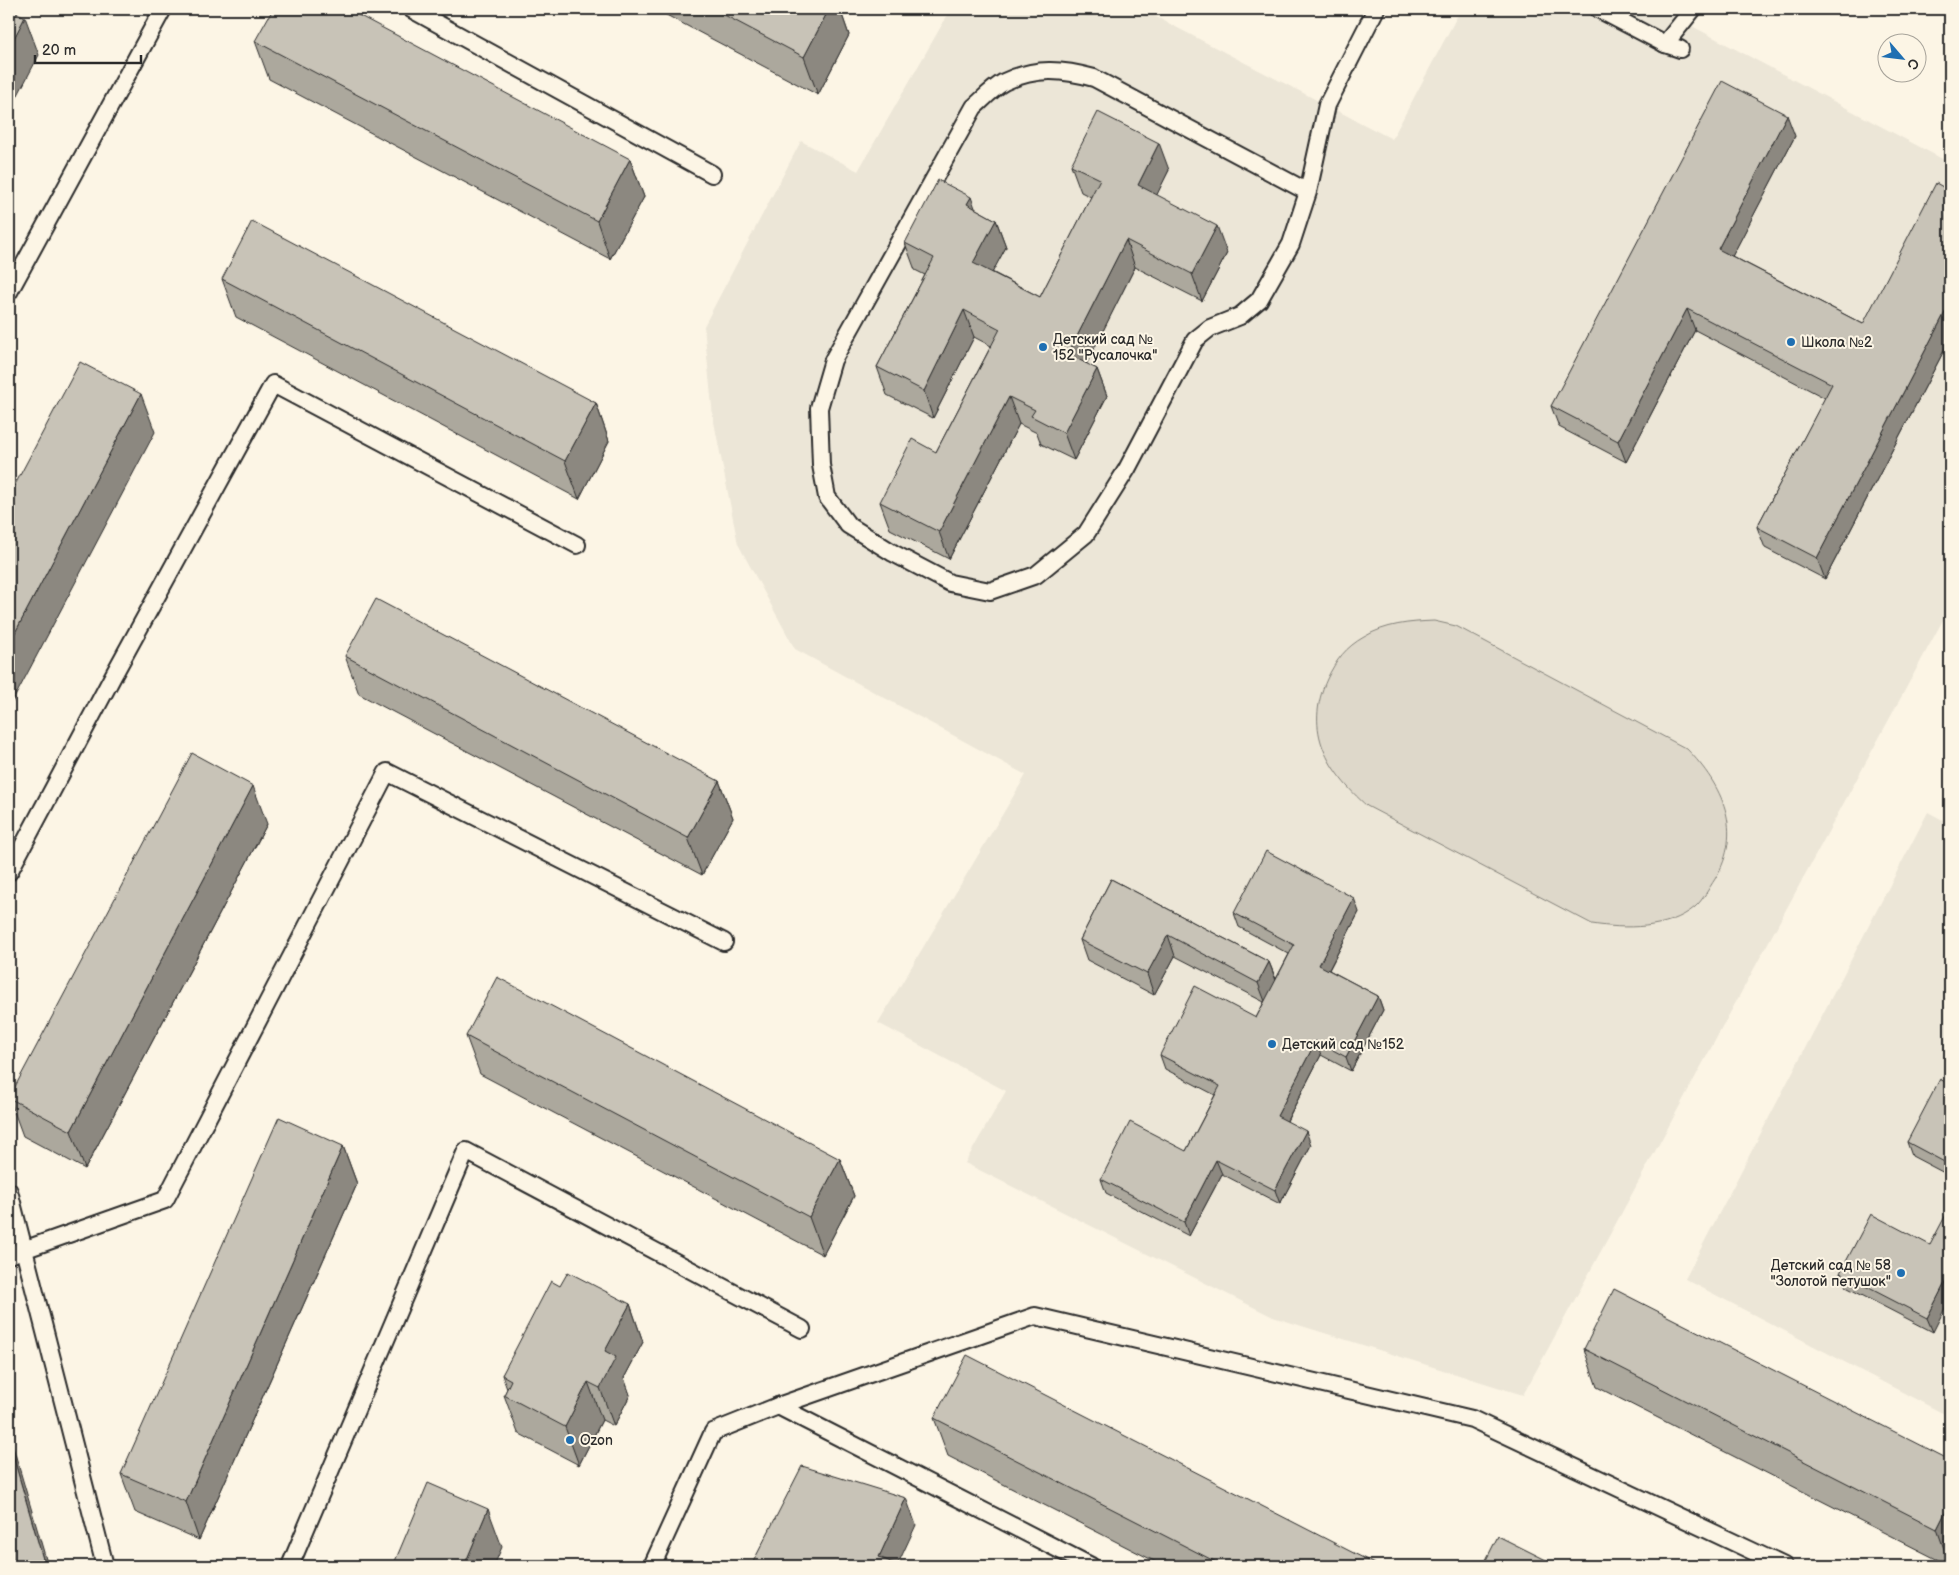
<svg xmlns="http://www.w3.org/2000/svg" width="1959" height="1575" viewBox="0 0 1959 1575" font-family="'Balsamiq Sans',sans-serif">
	<rect width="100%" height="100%" fill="#fcf5e5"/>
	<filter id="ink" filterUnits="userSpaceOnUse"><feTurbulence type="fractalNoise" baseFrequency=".02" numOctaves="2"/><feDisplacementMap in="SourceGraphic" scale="10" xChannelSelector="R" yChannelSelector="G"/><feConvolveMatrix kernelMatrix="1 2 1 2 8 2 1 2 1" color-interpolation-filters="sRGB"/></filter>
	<g filter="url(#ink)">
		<!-- built -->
		<g fill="#ece6d7">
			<polygon points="951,9 1141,9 1392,139 1461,9 1660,9 1950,163 1950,607 1523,1395 1273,1317 965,1163 1006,1091 878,1023 1026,775 795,649 738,544 713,417 704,326 801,141 858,171"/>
			<polygon points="1928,812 1950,824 1950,1417 1685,1279"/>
		</g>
		<!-- green -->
		<path fill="#ded8ca" stroke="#84827a" d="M1434 621 1456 626 1687 749C1723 786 1744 831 1715 879 1709 888 1703 900 1695 907 1668 930 1624 929 1592 924L1367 806C1328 771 1303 731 1327 679 1336 660 1346 647 1364 637 1385 624 1410 622 1434 621Z"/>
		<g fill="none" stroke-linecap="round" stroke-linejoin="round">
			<!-- lane casing -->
			<g stroke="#2b2b2b" stroke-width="20">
				<g id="lane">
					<polyline points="411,9 712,174"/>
					<polyline points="1598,9 1665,44"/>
					<polyline points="1680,49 1665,44 1693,9"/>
					<path d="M1308 192 1094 78C1062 69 1036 67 1004 82 993 88 983 99 974 107L833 360 819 408 821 465 827 497 848 525 893 553 950 583 990 591 1036 575 1086 534 1127 469 1195 340 1210 328 1240 316 1259 300 1291 244 1308 192 1327 105 1376 9"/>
					<polyline points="9,292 163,9"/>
					<polyline points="9,872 113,676 273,384 577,545"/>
					<polyline points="9,1191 105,1566"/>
					<polyline points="9,1255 165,1200 387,772 724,942"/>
					<polyline points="290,1566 466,1151 802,1329"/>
					<polyline points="652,1566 713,1432 778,1406"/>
					<polyline points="1091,1566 778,1406 1035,1316 1472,1419 1784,1566"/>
				</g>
			</g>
			<!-- lane -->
			<use href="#lane" stroke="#fcf5e5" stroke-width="16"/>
		</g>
		<!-- wall -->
		<g fill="#aca89d" stroke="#2b2b2b">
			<polygon points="655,9 840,9 849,35 818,95"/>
			<polygon points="1944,9 1950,9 1950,25"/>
			<polygon points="255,41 630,159 644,197 610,259 269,79"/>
			<polygon points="1795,136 1732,256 1863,324 1950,191 1950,339 1825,579 1765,548 1757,527 1825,398 1695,330 1626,462 1559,427 1551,406"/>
			<polygon points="1071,165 1169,170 1156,195 1227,253 1202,301 1135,267 1086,364 1097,369 1107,396 1074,460 1041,444 1037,433 1019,424 949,559 890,529 880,502 936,452 991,346 974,337 933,418 887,395 877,367 925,275 915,270 905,243 976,209 996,220 1006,247 992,272 1040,297 1091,197 1081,192"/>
			<polygon points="222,279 596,403 609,441 579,499 236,317"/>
			<polygon points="345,656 719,781 733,818 702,875 359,694"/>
			<polygon points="267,824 85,1169 23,1136 9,1098"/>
			<polygon points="1111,879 1269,962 1276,979 1289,954 1239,927 1234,913 1359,912 1329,970 1378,996 1383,1010 1351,1071 1321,1055 1287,1121 1311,1145 1280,1204 1222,1174 1189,1236 1106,1193 1101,1179 1186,1151 1215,1095 1165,1069 1160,1055 1256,1018 1264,1002 1175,956 1154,995 1087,960 1080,940"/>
			<polygon points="466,1036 840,1159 854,1196 823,1255 480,1074"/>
			<polygon points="1950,1085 1950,1176 1912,1156 1907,1142"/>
			<polygon points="343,1146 357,1184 199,1540 135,1512 121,1474"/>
			<polygon points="1930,1245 1933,1332 1846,1287 1840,1273"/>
			<polygon points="560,1286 630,1304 643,1342 624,1378 630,1395 614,1426 602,1420 579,1465 518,1433 504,1395 507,1389 502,1375"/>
			<polygon points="1584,1349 1950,1460 1950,1566 1597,1387"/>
			<polygon points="934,1418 1379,1566 1164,1566 948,1456"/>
		</g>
		<!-- shaded-wall -->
		<g fill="#8c8880" stroke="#2b2b2b">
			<polygon points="829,9 840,9 849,35 818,95 804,57"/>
			<polygon points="25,17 39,55 9,112 9,48"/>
			<polygon points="1787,115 1795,136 1725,270 1718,249"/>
			<polygon points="1159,143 1169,170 1148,213 1138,185"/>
			<polygon points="630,159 644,197 610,259 597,221"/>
			<polygon points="971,197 981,224 967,204"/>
			<polygon points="996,220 1006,247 983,290 973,263"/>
			<polygon points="1217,226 1227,253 1202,301 1192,274"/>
			<polygon points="1126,240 1135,267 1078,381 1068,354"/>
			<polygon points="1950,303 1950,339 1825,579 1817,558"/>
			<polygon points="1687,309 1695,330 1626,462 1618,441"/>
			<polygon points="964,310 974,337 933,418 924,391"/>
			<polygon points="1097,369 1107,396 1074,460 1064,433"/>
			<polygon points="141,394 155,432 9,708 9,644"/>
			<polygon points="1009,397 1019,424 949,559 939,532"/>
			<polygon points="596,403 609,441 579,499 565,461"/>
			<polygon points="719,781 733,818 702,875 688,838"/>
			<polygon points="253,786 267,824 85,1169 71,1131"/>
			<polygon points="1354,898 1359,912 1324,979 1319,965"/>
			<polygon points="1168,935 1175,956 1154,995 1147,974"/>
			<polygon points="1269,962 1277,983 1266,1004 1258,983"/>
			<polygon points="1378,996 1383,1010 1351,1071 1346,1057"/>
			<polygon points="1316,1041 1321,1055 1282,1130 1277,1116"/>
			<polygon points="1306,1131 1311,1145 1280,1204 1275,1190"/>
			<polygon points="343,1146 357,1184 199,1540 186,1502"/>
			<polygon points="840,1159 854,1196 823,1255 809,1217"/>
			<polygon points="1216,1160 1222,1174 1189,1236 1184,1222"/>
			<polygon points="1950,1273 1950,1298 1933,1332 1927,1318"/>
			<polygon points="630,1304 643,1342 624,1378 630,1395 614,1426 600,1388 605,1351"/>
			<polygon points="588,1382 602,1420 579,1465 565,1427"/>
			<polygon points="9,1433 48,1566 45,1566 9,1442"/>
			<polygon points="906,1498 916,1525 897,1566 879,1557"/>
			<polygon points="1950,1503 1950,1566 1937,1529"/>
			<polygon points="488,1509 502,1547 494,1566 464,1566"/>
		</g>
		<!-- building -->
		<g fill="#c8c3b7" stroke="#2b2b2b">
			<polygon points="9,9 25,17 9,48"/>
			<polygon points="273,9 347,9 630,159 597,221 255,41"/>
			<polygon points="713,9 829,9 804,57"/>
			<polygon points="1722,81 1787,115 1718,249 1863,324 1936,183 1950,191 1950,303 1817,558 1757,527 1832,384 1687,309 1618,441 1551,406"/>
			<polygon points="1098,112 1159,143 1138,185 1217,226 1192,274 1126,240 1068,354 1097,369 1064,433 1031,416 1035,410 1009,397 939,532 880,502 912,439 936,452 1000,329 964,310 924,391 877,367 934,258 905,243 938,180 971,197 967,204 996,220 973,263 1040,297 1100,179 1071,165"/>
			<polygon points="252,221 596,403 565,461 222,279"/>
			<polygon points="80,362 141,394 9,644 9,496"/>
			<polygon points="376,599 719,781 688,838 345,656"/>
			<polygon points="192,753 253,786 71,1131 9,1098"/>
			<polygon points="1266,851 1354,898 1319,965 1378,996 1346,1057 1316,1041 1277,1116 1306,1131 1275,1190 1216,1160 1184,1222 1101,1179 1130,1122 1186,1151 1220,1086 1160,1055 1195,986 1256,1018 1294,945 1234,913"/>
			<polygon points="1111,879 1269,962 1258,983 1168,935 1147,974 1080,940"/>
			<polygon points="497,977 840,1159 809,1217 466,1036"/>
			<polygon points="1940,1079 1950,1085 1950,1165 1907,1142"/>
			<polygon points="279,1117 343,1146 186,1502 121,1474"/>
			<polygon points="1950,1207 1950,1273 1927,1318 1840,1273 1871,1214 1930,1245"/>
			<polygon points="568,1272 630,1304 605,1351 616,1357 600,1388 588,1382 565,1427 504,1395 511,1380 502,1375 551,1281 560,1286"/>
			<polygon points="1614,1289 1950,1460 1950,1503 1937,1529 1584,1349"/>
			<polygon points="967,1355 1379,1566 1224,1566 934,1418"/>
			<polygon points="9,1442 45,1566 9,1566"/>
			<polygon points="802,1466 906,1498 879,1557 900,1566 751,1566"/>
			<polygon points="428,1483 488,1509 464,1566 393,1566"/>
			<polygon points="1498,1536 1558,1566 1483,1566"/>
		</g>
	</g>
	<!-- markers -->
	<g fill="#1f6fb2" stroke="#fcf5e5" stroke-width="2">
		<circle cx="1791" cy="342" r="5"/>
		<circle cx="1043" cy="347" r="5"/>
		<circle cx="1272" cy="1044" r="5"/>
		<circle cx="1901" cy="1273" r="5"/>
		<circle cx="570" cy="1440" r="5"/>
	</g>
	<g text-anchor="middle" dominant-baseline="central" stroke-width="4" stroke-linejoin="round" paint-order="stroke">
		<!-- poi labels -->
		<g font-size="14" fill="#2b2b2b" stroke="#fcf5e5" text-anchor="start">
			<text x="1053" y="339">Детский сад №<tspan x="1053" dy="16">152 "Русалочка"</tspan></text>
			<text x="1801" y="342">Школа №2</text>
			<text x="1282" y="1044">Детский сад №152</text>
			<text x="1891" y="1265" text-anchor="end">Детский сад № 58<tspan x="1891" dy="16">"Золотой петушок"</tspan></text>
			<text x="580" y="1440">Ozon</text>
		</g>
	</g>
	<!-- margin -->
	<rect width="1959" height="1575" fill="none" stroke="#fcf5e5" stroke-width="30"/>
	<rect x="15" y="15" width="1929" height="1545" fill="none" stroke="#2b2b2b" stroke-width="2" filter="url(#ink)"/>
	<!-- north arrow -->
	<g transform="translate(1902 58) rotate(118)"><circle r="24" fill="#fcf5e5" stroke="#a8a49b"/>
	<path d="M0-4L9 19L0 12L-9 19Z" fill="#1f6fb2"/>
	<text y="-8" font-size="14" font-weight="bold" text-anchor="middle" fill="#2b2b2b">С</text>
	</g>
	<!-- scale -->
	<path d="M35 55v8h106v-8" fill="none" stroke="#2b2b2b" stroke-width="2.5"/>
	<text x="42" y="55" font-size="15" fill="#2b2b2b" stroke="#fcf5e5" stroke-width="4" paint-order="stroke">20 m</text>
</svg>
